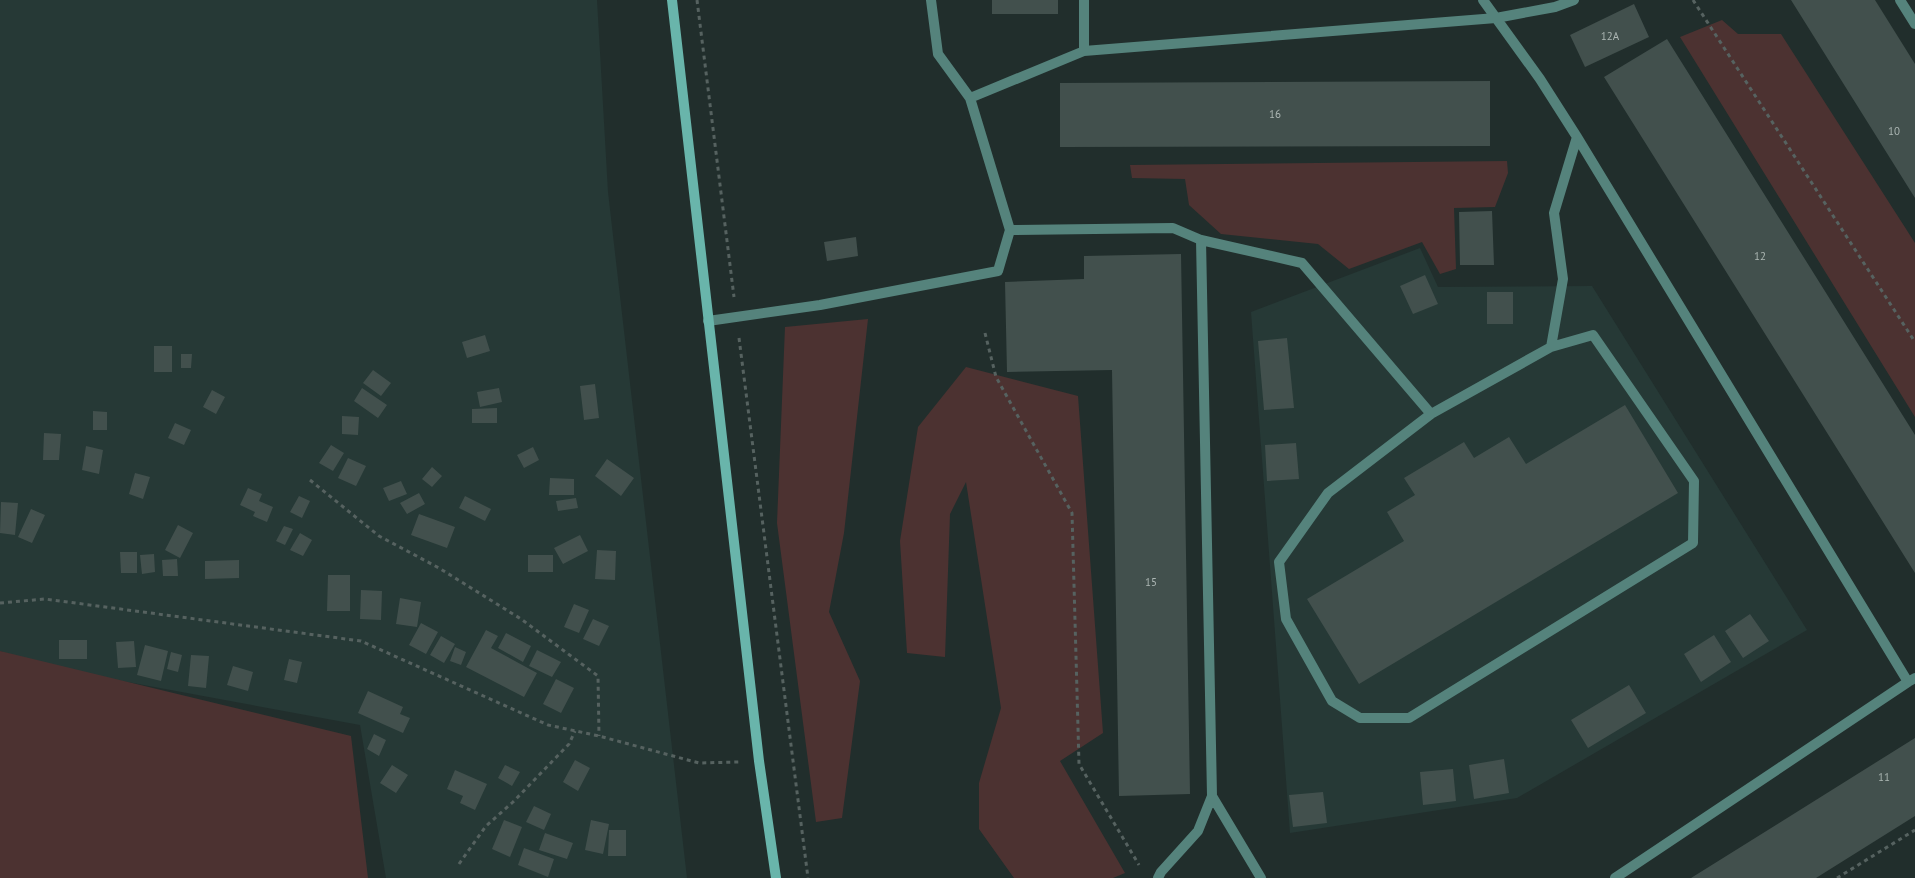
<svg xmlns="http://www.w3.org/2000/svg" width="1915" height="878" font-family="'PT Sans',sans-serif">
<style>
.built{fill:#263936}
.green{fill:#4c3231}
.building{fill:#42504d}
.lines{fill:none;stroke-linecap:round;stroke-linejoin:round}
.path{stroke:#566260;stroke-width:3;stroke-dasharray:4 4;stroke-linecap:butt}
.lane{stroke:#55837c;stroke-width:10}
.secondary{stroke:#69b5ab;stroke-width:10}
.labels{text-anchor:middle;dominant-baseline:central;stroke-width:4;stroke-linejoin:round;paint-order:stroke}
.number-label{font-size:11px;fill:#adb7b4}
</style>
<rect width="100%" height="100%" fill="#212e2c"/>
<path class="built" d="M0,0H597L608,192L687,878H386L360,725L57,669L0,651Z
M1420,248L1438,287L1592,286L1807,630L1517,798L1290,833L1251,312Z"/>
<path class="green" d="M1722,20L1738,34H1781L1915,243V417L1680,37Z
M1507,161L1508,173L1495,207L1454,208L1456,269L1440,274L1422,242L1349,269L1318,244L1221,234L1189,205L1185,179L1132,178L1130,165Z
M868,319L844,533L829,612L860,681L842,818L816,822L777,523L785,327Z
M966,367L1078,396L1103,733L1060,761L1125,873L1113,878H1014L979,829V783L1001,708L966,482L950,514L945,657L907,653L900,541L918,427Z
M0,651L351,736L368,878H0Z"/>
<path class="building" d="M992,0H1058V14H992Z
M1791,0H1875L1915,64V198Z
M1634,4L1649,37L1585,67L1570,35Z
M1667,39L1915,435V573L1604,77Z
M1490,81V146L1060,147V83Z
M1492,211L1494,265H1460L1459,212Z
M856,237L858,256L827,261L824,242Z
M1181,254L1190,794L1119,796L1112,370L1007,372L1005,282L1084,279V256Z
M1425,275L1438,304L1413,314L1400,286Z
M1487,292H1513V324H1487Z
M485,335L490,351L467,358L462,342Z
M1287,338L1294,408L1264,410L1258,341Z
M154,346H172V372H154Z
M181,354H192L191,368H181Z
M373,370L391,383L381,396L363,383Z
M595,384L599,418L584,420L580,386Z
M362,388L387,405L378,418L354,401Z
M499,388L502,402L480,407L477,392Z
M212,390L225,397L216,414L203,407Z
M1625,405L1678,493L1359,684L1307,599L1404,541L1387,512L1415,495L1404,478L1464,442L1474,458L1509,437L1526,464Z
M497,408V423H472V409Z
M93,411L107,412V430H93Z
M342,416L359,417L358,435L342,434Z
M175,423L191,430L184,445L168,438Z
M44,433L61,434L59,460H43Z
M1296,443L1299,479L1267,481L1265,445Z
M331,445L344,453L333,471L319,463Z
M86,446L103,450L99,474L82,470Z
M533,447L539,460L524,468L517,455Z
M348,458L366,466L356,486L338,478Z
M607,459L634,478L621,496L595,476Z
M432,467L442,476L432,487L422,479Z
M135,473L150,477L143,499L129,494Z
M550,478L574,479V495H549Z
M401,481L407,494L389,501L383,488Z
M248,488L262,494L259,501L273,507L267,522L253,516L255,512L240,505Z
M419,493L425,504L407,514L400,503Z
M299,496L310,501L302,518L290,512Z
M465,496L491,509L485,521L459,508Z
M576,498L578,508L558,511L556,501Z
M1,502L18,503L15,535L0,533Z
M31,509L45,515L32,543L18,537Z
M419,514L455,527L447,548L411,535Z
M178,525L193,533L180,558L165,550Z
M284,526L293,529L285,545L276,541Z
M300,533L312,540L303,556L290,550Z
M580,535L588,551L563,564L554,548Z
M597,550L616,551L615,580L595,579Z
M120,552H137V573H121Z
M154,554L155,572L142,574L140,555Z
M528,555H553V572H528Z
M177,559L178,576H163L162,560Z
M239,560V578L205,579V561Z
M328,575H350V611H327Z
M361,590L382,591L381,620L360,619Z
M400,598L421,602L417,627L396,624Z
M574,604L589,610L579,633L564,627Z
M1750,614L1769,641L1743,658L1725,631Z
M593,619L609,626L599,646L583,639Z
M421,623L438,632L426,654L409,645Z
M486,630L498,636L491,648L537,673L524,697L466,667Z
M506,633L531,646L523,662L498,648Z
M1714,635L1731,662L1701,682L1684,654Z
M441,636L455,644L444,663L430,655Z
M59,640H87V659H59Z
M134,641L136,667L118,668L116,642Z
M145,645L168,651L161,681L137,675Z
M455,647L466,652L461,665L450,661Z
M537,650L561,662L552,677L529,666Z
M171,652L182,655L178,672L167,669Z
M191,655L209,656L206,688L188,686Z
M289,659L302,662L297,683L284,680Z
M233,666L253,672L248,691L227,685Z
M556,679L574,688L561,713L543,704Z
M1629,685L1646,713L1588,748L1571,720Z
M368,691L403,707L400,714L410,718L403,733L358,713Z
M374,734L386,740L379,756L367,749Z
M1915,738V816L1816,878H1691Z
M1504,759L1509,793L1474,799L1469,765Z
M575,760L590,768L578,791L563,782Z
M392,765L408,775L396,793L380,783Z
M505,765L520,772L512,786L498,778Z
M1453,769L1456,801L1423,805L1420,772Z
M455,770L487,784L475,810L460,803L463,796L447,789Z
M1323,792L1327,823L1293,827L1289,795Z
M534,806L551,814L544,830L526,822Z
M504,820L522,827L510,857L492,849Z
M591,820L609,824L603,854L585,850Z
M609,830H626V856H608Z
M545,833L573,843L567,859L539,850Z
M524,848L554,859L548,877L518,865Z"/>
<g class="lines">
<path class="path" d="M697,0L734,297
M1693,0L1915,342
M985,333L996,377L1072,513L1079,764L1139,865
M739,338L808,878
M310,480L379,536L439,568L521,619L598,676L599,736
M0,603L45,599L361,641L548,725L599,736L699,763L739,762
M459,864L486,826L513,802L569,744L575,731
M1837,878L1915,830"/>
<path class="lane" d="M1084,0V51
M1483,0L1540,79L1577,137L1908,682L1915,678
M1900,0L1915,24
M970,98L1084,51L1496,18L1555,7L1574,0
M1010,230L1173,228L1201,240L1302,263L1431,414L1551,347L1563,279L1554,213L1577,137
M708,321L820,305L998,271L1010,230L970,98L938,54L931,0
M1431,414L1328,493L1279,562L1286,619L1332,701L1360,718H1409L1693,543L1694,481L1593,335L1551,347
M1212,796L1261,878
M1158,878L1161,872L1198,831L1212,796L1201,240
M1615,878L1908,682"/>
<path class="secondary" d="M672,0L759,761L776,878"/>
</g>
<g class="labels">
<g class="number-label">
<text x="1610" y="36">12А</text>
<text x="1275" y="114">16</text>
<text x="1894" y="131">10</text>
<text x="1760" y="256">12</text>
<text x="1151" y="582">15</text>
<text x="1884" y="777">11</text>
</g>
</g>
</svg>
